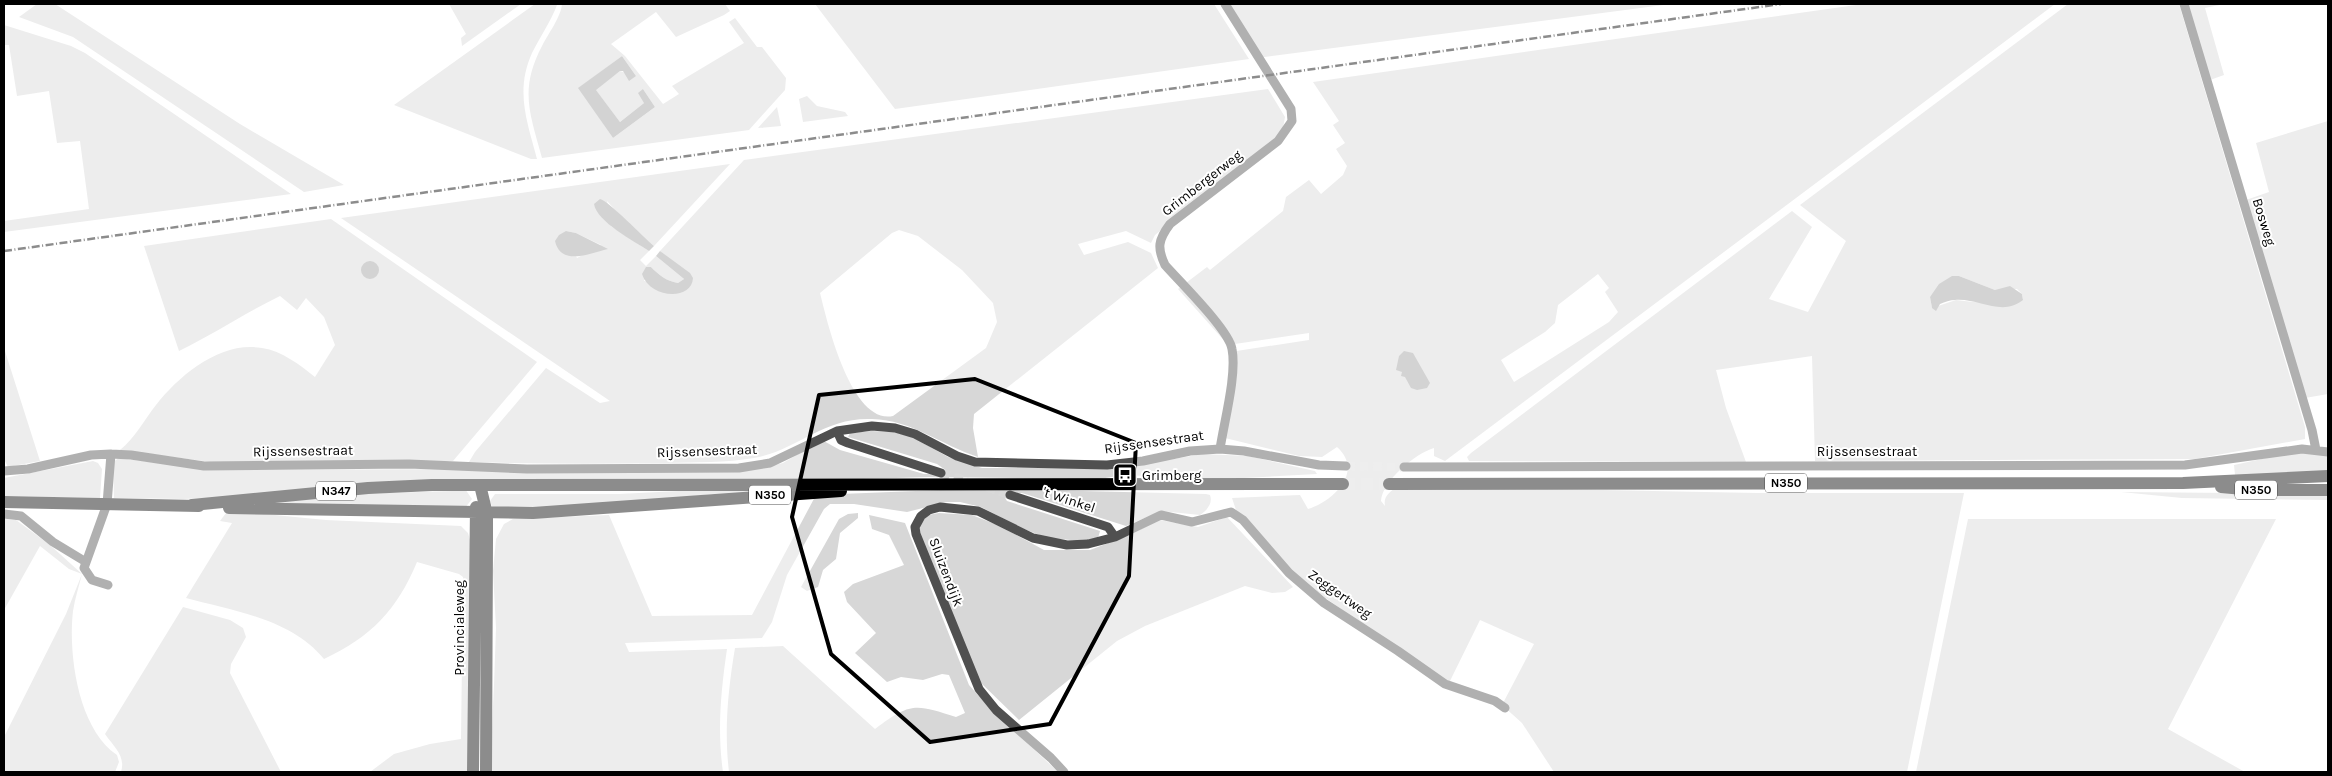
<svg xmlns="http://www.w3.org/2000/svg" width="2332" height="776" font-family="Karla,sans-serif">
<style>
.green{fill:#d7d7d7;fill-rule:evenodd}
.water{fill:#9e9e9e}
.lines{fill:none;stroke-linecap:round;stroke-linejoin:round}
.street-tunnel{stroke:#d9d9d9;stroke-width:9;stroke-dasharray:9 4.5;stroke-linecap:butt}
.primary-tunnel{stroke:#d9d9d9;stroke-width:12;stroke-dasharray:12 6;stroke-linecap:butt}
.street{stroke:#505050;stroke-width:9}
.primary{stroke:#000;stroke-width:12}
.rail{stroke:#000;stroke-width:2.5;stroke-dasharray:8 2.5 1 2.5;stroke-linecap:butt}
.marked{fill:none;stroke:#000;stroke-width:4;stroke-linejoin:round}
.labels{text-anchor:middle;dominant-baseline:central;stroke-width:4;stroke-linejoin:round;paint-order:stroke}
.shield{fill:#fff;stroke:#4c4c4c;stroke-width:1}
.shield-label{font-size:12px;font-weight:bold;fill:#000}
.street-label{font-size:14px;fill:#000;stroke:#fff}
.poi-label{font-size:14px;fill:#000;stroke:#fff;text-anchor:start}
</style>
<rect width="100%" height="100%" fill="#fff"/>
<path class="green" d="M37,4H55L240,124L344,185L304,192L73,37L19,17Z
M449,4H521L462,46L461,38L466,34Z
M535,4L557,5C551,21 540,37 532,53C515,91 527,121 537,159H531L394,105Z
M562,4H725L730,11L724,15L676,37L656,12L611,44L625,56L663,104L679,94L672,86L744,43L729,22L735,18L757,47H762L786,78L785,90L749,130L542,158C530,113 519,90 542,46C548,34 561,17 562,4ZM622,56L636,76L620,71L595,89L620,122L644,103L643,89L655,107L613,138L579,88Z
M815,4H1214L1249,59L895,109Z
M1223,4H1671L1257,58Z
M1863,4H2055L1445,461L1434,456V448C1416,453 1382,481 1381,501L1385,506C1383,496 1390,492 1398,486L1757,493H1964L1907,772H1554L1522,723L1502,705L1534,644L1480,620L1448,685L1296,577L1236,510L1232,498L1300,495L1308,509C1332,502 1365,472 1337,447L1322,457L1299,456L1225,438L1230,352L1309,340V333L1228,345L1178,289L1207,267L1210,270L1283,211L1286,197L1309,180L1321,194L1343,175L1347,166L1336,149L1345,143L1333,125L1339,121L1313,82ZM1598,274L1609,288L1605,292L1618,312L1609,322L1514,382L1501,360L1545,332L1555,323L1558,305Z
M2068,4H2179L2305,427V439L2195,459L1815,461L1812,356L1716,370L1726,408L1746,462L1469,461L1467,457L1471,453L1792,211L1812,227L1769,299L1808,312L1846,241L1800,205ZM1959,276L1995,290L2017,289L2022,294L2023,299L1973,302L1956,300L1932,308L1930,297Z
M2188,4H2224L2205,8L2224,75L2210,80Z
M4,25L71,46L85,53L291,194L4,232V221L89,209L80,141L57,143L49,91L17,96L9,45H4Z
M1268,89L1285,117L1283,128L1277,136L1155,235L1151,243L1126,231L1078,244L1084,255L1128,242L1151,253L1158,268L974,414L973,428L978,457C941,445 912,420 872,419C823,417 798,450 754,458C726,463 696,462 667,463C601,464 535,464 469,462L475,452L546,368L600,403L610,401L341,218L730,164L654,246L631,227L607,201L611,226L649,251L640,260L646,266L656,256L684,279L678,283C666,281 659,275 651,267L644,281L691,285L673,262L660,251L744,160ZM899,230L918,236L962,270L993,303L997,322L986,348L893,416C851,425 827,321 820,293L892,233ZM566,231L576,233L601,245L577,258Z
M807,96L817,106L845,112L848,116L803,122L799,99Z
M777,107L781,126L758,128Z
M2328,121V394L2305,398L2246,200L2269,192L2256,143Z
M331,219L537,362L453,461L218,463L120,450C135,438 144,420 156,405C180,375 220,341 262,348C282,351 300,365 315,377L335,345L324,317L306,298L297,310L280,296C245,313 214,334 179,351L144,246Z
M4,348L40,461L8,467L4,459Z
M871,431L894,432L913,437L948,457L982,468H1123L1124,475L1099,479L929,477L182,499L114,498L113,462L119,458L212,470L762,468L783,463L822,440L840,450L924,474H942L947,471L937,464L848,437L850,433Z
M2294,452L2328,454V474L2235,475L2234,465Z
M1203,454L1248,456L1315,471L1317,474L1244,478H1181L1126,475L1125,467Z
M93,461L98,463L102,469L100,498L4,496V478Z
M796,485L735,494H712L607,505L493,509L490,501L495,494H619Z
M465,489L472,499L465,508L253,504L336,495Z
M941,490H1041L1206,494L1210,495C1213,504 1207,510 1200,515L1161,511L1126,526L1022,493L1003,495L1007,501L1100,531L1098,538L1083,541L1047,538L1019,527L981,507L960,502H947L907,512L854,504H830L824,509L787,575L772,622L762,638L625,643L629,652L727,649C721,690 717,731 723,772H490L494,685L496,628L493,571L496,539L504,524L513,519L609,515L652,616L752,615L816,495Z
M2121,492L2328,494V500L2182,498Z
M226,513H254L326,520L461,526L468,533L470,540L469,772H370L394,754L430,744L461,739L463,577L459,574L417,562C397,610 371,637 324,659C291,619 234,611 186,598L232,523L220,521Z
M858,513V518L840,533L836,559L823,570L818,587L807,591L801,587L839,519L848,514Z
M939,513L972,515L1000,526L1044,550H1090L1127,536L1160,520L1198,527L1227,517L1293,587L1285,592L1272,593L1245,586L1145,626L1117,641L1019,720L980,682L919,536V525L928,515Z
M869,515L905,523L969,685L987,705L1058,772H729C724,730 728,690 735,648L783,646L875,729C911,702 915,704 956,717L965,713L949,675L942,674L923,680L901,677L887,682L855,653L876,633L847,602L844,592L853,584L904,565L889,535L872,529Z
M4,519L16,520L50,545L82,574C79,586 75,598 73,611C68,654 78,729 117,755L119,762L115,772H4V737L66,614L82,574L69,569L40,546L4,610Z
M1968,519H2276L2168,729L2245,772H1916Z
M183,607L230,620L243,628L246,637L231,664L230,673L281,772H121C126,756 114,747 105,734Z"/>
<path class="water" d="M622,56L636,76L629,81L623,71H620L596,90L620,122L644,103L638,93L643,89L655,107L613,138L578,88Z
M600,199C609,201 643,237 654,246L649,251C634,241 597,222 594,204Z
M566,231L576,233L608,249C590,253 561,267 555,241L559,235Z
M660,251L690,273L693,278C692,301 650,299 642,274L646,267H651C659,275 666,281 678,283L684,279L656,256Z
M361 270a9 9 0 1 1 18 0a9 9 0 1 1-18 0Z
M1952,276H1959L1995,290L2010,286L2022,294L2023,300C2002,317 1979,298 1955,300C1950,300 1945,302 1940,304L1936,311L1932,308L1930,297L1939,284Z
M1404,351L1413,353L1430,383L1427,388L1417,390L1411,388L1405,377L1401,376L1402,372L1396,370L1399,356Z"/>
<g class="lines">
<path class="street-tunnel" d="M1346,466L1404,467
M941,473L967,481
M987,487L1010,495"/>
<path class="primary-tunnel" d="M1343,484H1389"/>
<path class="street" d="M2184,4L2312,430L2316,450
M837,431L841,440L848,443L941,473
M1220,449C1224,422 1237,375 1232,349C1229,330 1180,282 1165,265C1157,248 1158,240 1170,224L1278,141L1292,121L1291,109L1225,4
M1404,467L2185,465L2302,449L2328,452
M4,471L28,469L91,455L111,454L131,455L204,466L409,464L527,469L739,468L770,463L837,431L872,426L895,428L915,434L957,456L975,462L1107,465L1143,461L1190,451L1220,449L1244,451L1319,465L1346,466
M1010,495L1108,527L1115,537
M4,514L21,516L53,542L86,562
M108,585L92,580L84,568L107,504L111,454
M1064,772L1051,758L996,710L979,689L916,534L915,527L921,516L929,510L940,507L978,511L1033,538L1067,545L1088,544L1115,537L1161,515L1192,522L1231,512L1243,520L1289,573L1324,603L1398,651L1445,684L1495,701L1505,708"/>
<path class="primary" d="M1389,484L2183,483L2328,476
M480,485L487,514V538L486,772
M2221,487L2255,490H2328
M4,502L199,506
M192,505L368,488L432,485L1343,484
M229,508L533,513L841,491
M473,772L476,507"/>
<path class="rail" d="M4,251L1781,4"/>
</g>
<path d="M0 0H2332V776H0ZM975,379L1136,443L1129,576L1050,724L930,742L831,654L792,517L819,395Z" fill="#fff" fill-opacity=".55" fill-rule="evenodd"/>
<path class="marked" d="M975,379L1136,443L1129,576L1050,724L930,742L831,654L792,517L819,395Z"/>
<defs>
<g id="bus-square" transform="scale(1.25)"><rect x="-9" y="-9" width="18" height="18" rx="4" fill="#000" stroke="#fff"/><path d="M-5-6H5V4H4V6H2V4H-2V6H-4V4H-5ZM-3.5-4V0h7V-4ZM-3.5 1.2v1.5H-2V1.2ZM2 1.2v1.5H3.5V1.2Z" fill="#fff"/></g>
</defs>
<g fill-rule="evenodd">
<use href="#bus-square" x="1125" y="475"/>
</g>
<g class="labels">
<g class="shield">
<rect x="1765" y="473.5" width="42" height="19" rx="4"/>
<rect x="2235" y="480.5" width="42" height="19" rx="4"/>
<rect x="316" y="481.5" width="40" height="19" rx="4"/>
<rect x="749" y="485.5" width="42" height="19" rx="4"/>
</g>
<g class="shield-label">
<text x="1786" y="483">N350</text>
<text x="2256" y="490">N350</text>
<text x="336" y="491">N347</text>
<text x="770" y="495">N350</text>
</g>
<g class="street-label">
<text transform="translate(1202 183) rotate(-38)">Grimbergerweg</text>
<text transform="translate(2264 222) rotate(73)">Bosweg</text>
<text transform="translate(1154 442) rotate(-8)">Rijssensestraat</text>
<text transform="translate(303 451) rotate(-1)">Rijssensestraat</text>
<text transform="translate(707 451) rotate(-2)">Rijssensestraat</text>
<text x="1867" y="451">Rijssensestraat</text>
<text transform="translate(1069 500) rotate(18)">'t Winkel</text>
<text transform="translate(946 572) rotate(69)">Sluizendijk</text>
<text transform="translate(1340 594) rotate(35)">Zeggertweg</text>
<text transform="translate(459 628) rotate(-90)">Provincialeweg</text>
</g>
<g class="poi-label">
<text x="1142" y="475">Grimberg</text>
</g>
</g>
<rect width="2332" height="776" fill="none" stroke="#000000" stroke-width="10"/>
</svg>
